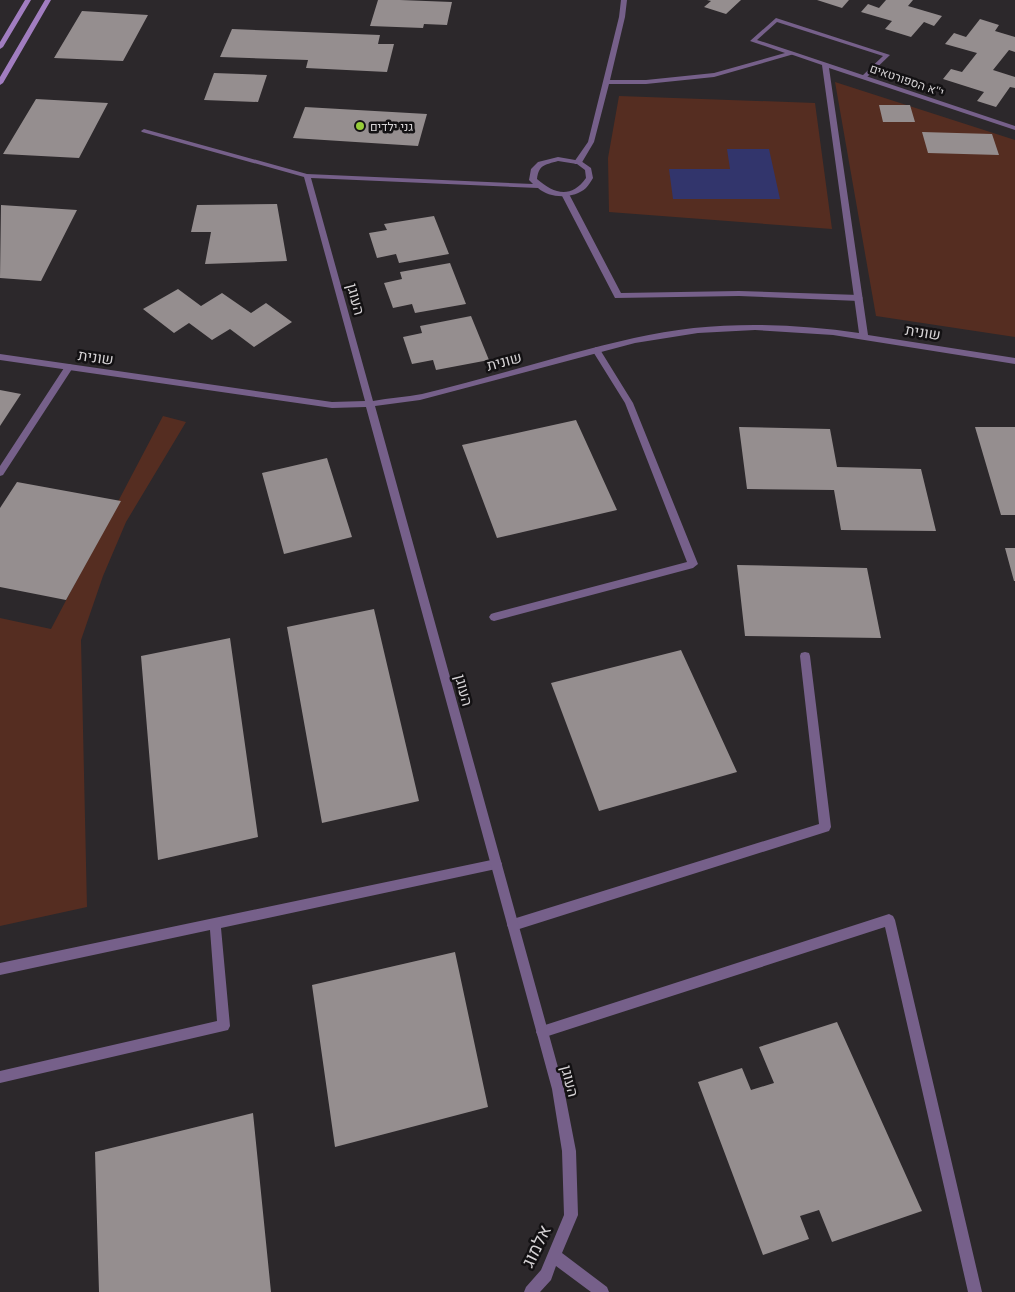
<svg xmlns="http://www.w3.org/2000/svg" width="1015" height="1292" font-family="Lora,Heebo,serif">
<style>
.green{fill:#552d21}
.water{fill:#32356c}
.building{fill:#958e8f}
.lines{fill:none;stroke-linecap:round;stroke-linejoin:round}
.lane{fill:#76608a;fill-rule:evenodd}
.street{fill:#76608a;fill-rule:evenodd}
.secondary{fill:#a17dc0;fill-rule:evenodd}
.poi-dot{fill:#96cc39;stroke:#131113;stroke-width:2}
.labels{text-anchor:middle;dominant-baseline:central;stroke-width:5;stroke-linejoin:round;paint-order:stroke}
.far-street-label{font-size:12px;fill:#d6d3d5;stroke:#131113}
.far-poi-label{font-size:12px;fill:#d6d3d5;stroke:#131113;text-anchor:start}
.street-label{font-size:15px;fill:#d6d3d5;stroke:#131113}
.near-street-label{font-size:18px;fill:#d6d3d5;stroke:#131113}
</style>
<rect width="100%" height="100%" fill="#2c282b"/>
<path class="green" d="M835,82L1015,140V337L876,316Z
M619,96L815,103L832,229L609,212L608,158Z
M163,416L186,422L126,522L103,576L81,640L87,907L0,926V618L51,629Z"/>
<path class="water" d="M727,149H769L780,199H673L669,169H730Z"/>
<path class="building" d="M378,0H400L452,2L447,25L424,24L423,28L370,26Z
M707,0H741L726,14L704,7L711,1Z
M817,0H849L842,8Z
M886,0H913L908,6L942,16L934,26L924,22L911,37L885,29L892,21L861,12L868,4L879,8Z
M82,11L148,15L123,61L54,58Z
M980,19L999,25L995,31L1015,37V52L1009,50L993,70L1015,77V88L1010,87L996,107L977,101L984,92L943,79L951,69L962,72L977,53L945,44L954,33L966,37Z
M232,29L380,35L378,44H394L387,72L306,68L308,60L220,57Z
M214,73L267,75L258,102L204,100Z
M36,99L108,103L79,158L3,154Z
M879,105H910L915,122H883Z
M305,107L427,114L418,146L293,138Z
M922,132L992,134L999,155L928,153Z
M277,204L287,261L205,264L211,232H191L197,205Z
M1,205L77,210L41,281L0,278Z
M434,216L449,254L399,263L396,254L377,258L369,233L387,230L384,224Z
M450,263L466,304L415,313L412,304L393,308L384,283L402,279L400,272Z
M178,289L201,306L222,293L251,313L266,303L292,322L254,347L230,329L212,340L189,323L174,333L143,309Z
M471,316L489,360L436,370L433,360L412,364L403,337L422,333L420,326Z
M0,390L21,394L0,426Z
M576,420L617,510L497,538L462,445Z
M739,427L830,429L837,467L921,469L936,531L841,530L834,490L747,489Z
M975,427H1015V515H1001Z
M327,458L352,537L284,554L262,473Z
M17,482L121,501L66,600L0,587V508Z
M1005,548H1015V581H1014Z
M737,565L867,568L881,638L745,636Z
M374,609L419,801L322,823L287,627Z
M230,638L258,837L158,860L141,656Z
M681,650L737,772L599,811L551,683Z
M455,952L488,1107L335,1147L312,985Z
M837,1022L922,1211L832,1242L819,1210L800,1216L809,1239L763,1255L698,1082L742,1068L751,1090L774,1083L759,1047Z
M253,1113L271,1292H99L95,1152Z"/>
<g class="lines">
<path class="lane" d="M621,0H627L625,17L610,80H646L714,73L785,53L750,41L776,18L890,55L866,78H862V76L883,56L777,22L757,40L794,52V54L714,77L646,84H609L594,142L581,164H575L574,162L588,142L619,17Z
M562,192H565L569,194L621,293L739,291L859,295L863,298L859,301L739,296L615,298L561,194Z
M596,347L599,348L633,403L698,564L693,568L494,621L491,620L489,617L491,614L494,613L687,562L625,403L592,350Z
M69,364L72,365V369L3,475L0,476V466L66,365Z
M805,652L809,653L810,656L831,827L829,831L513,931L509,929L507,925L509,921L513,919L819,824L800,656L801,653Z
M496,859L500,860L502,864L500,868L496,869L221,928L230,1026L228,1030L0,1083V1071L217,1021L210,930L0,975V963Z
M889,914L893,916L895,920L982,1292H968L885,927L542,1038L538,1036L536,1032L538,1028L542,1026Z"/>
<path class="street" d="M790,52H794L1015,126V130L829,68L868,335L1015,358V364L833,335L755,330L698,333L635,343L420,400L375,406L564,1089L576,1151L578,1215L562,1253L607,1287L609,1292H591L556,1266L551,1280L540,1292H524L526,1287L541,1270L564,1215L562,1151L552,1089L366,407L332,408L0,360V354L332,402L365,401L304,177L142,132L141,131L144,129L307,174L533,184L529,180L531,169L538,162L558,157L581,161L591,168L593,178C591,181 589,185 586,188C574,199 550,199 538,188L311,178L373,401C389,398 406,397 422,394C493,377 563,354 634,338C707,321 785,322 859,333L822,65L790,54ZM558,161L577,164L585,170L586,178C571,199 554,194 537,179C539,164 545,165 558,161Z"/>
<path class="secondary" d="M25,0H31L3,47L0,49V42Z
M45,0H51L3,83L0,85V77Z"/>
</g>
<circle class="poi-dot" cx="360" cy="126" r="5"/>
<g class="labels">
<g class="far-street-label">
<text transform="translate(907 80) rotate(19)">י''א הספורטאים</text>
</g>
<g class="far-poi-label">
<text x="370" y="126">גני ילדים</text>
</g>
<g class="street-label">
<text transform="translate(356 299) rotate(75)">העוגן</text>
<text transform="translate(923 332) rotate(9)">שונית</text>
<text transform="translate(96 357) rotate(8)">שונית</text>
<text transform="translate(504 361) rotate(-15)">שונית</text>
<text transform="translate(464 690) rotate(75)">העוגן</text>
<text transform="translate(570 1081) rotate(76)">העוגן</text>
</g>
<g class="near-street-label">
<text transform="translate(536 1246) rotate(-64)">אלמוג</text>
</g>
</g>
</svg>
